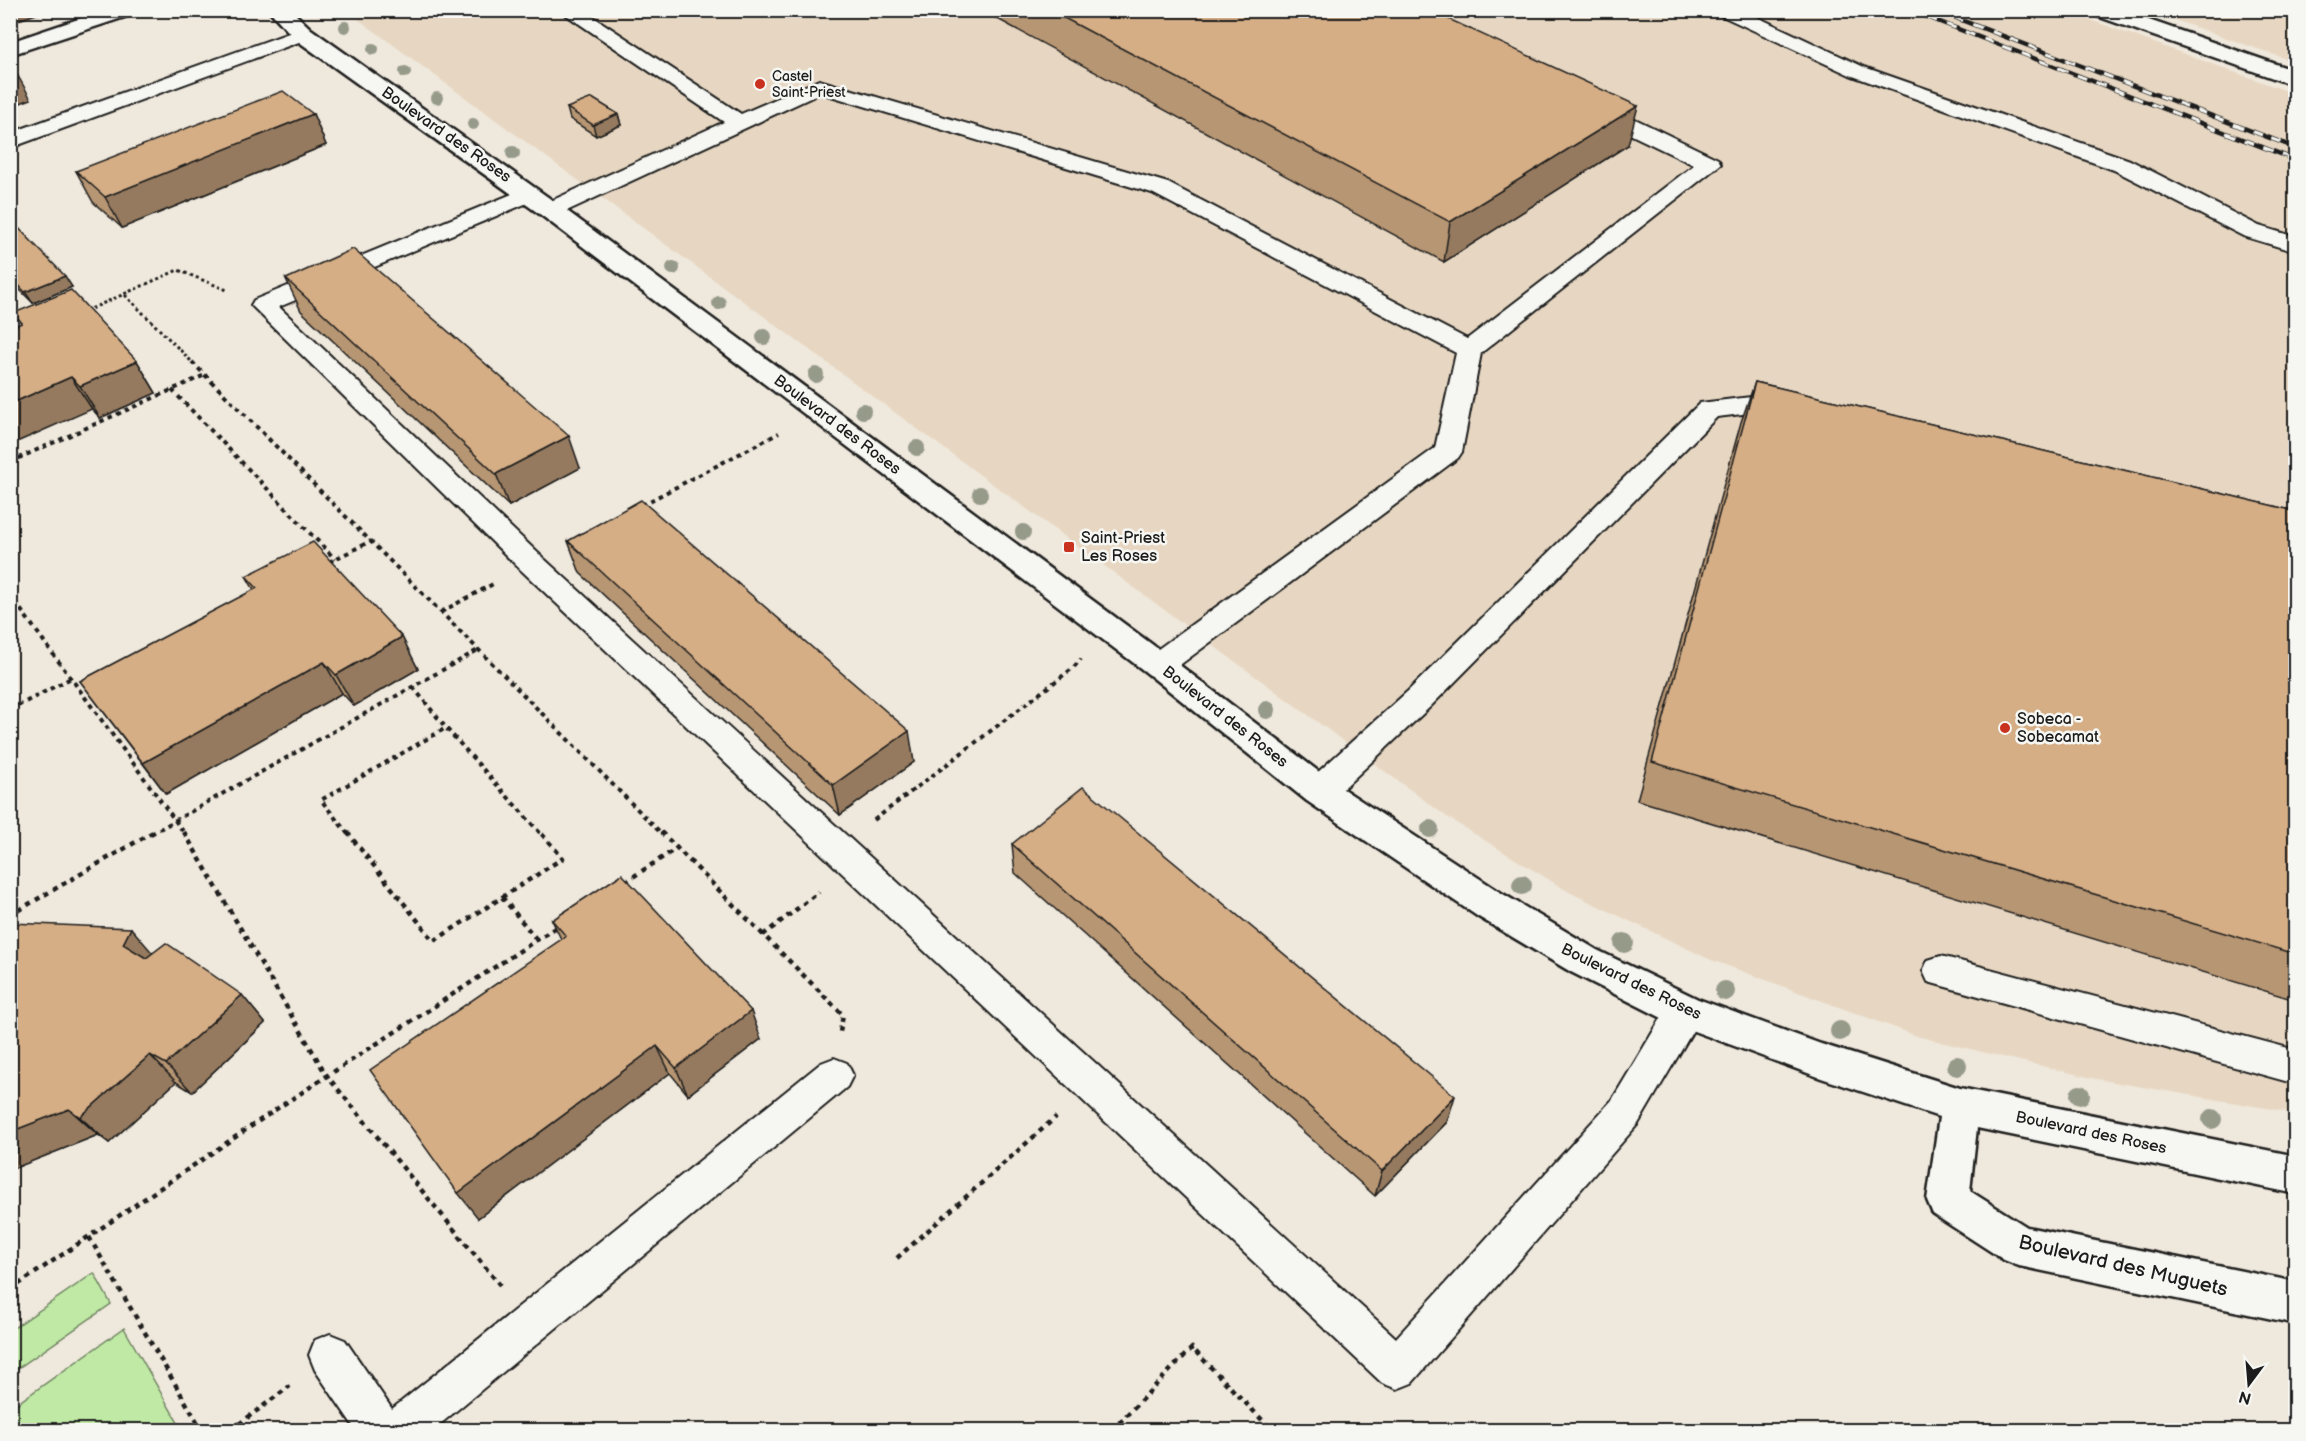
<svg xmlns="http://www.w3.org/2000/svg" width="2306" height="1441" font-family="'Balsamiq Sans',sans-serif">
<style>
.built{fill:#e7d7c2}
.green{fill:#bfe9a5;stroke:#6e8260;stroke-width:1.5}
.lines{fill:none;stroke-linecap:round;stroke-linejoin:round}
.service-casing{stroke:#1c1c1c;stroke-width:4}
.minor-casing{stroke:#1c1c1c;stroke-width:5}
.path-far2{stroke:#1c1c1c;stroke-width:3;stroke-dasharray:3 3;stroke-linecap:butt}
.path-far1{stroke:#1c1c1c;stroke-width:4;stroke-dasharray:4.5 4.5;stroke-linecap:butt}
.path{stroke:#1c1c1c;stroke-width:4.5;stroke-dasharray:5 5;stroke-linecap:butt}
.service{fill:#f6f6f2;fill-rule:evenodd}
.minor{fill:#f6f6f2;fill-rule:evenodd}
.rail-casing{stroke:#1c1c1c;stroke-width:4.5}
.rail{stroke:#f6f6f2;stroke-width:3;stroke-dasharray:10;stroke-linecap:butt}
.tree{fill:#969a89}
.wall{fill:#b79673;stroke:#1c1c1c;stroke-width:1.5}
.shaded-wall{fill:#957a5e;stroke:#1c1c1c;stroke-width:1.5}
.building{fill:#d5ae86;stroke:#1c1c1c;stroke-width:1.5}
.poi-dot{fill:#c8321e;stroke:#f6f6f2;stroke-width:2}
.labels{text-anchor:middle;dominant-baseline:central;stroke-width:5;stroke-linejoin:round;paint-order:stroke}
.far-poi-label{font-size:14px;fill:#1c1c1c;stroke:#f6f6f2;text-anchor:start}
.street-label{font-size:16px;fill:#1c1c1c;stroke:#f6f6f2}
.poi-label{font-size:16px;fill:#1c1c1c;stroke:#f6f6f2;text-anchor:start}
.near-street-label{font-size:20px;fill:#1c1c1c;stroke:#f6f6f2}
</style>
<rect width="100%" height="100%" fill="#efe8dc"/>
<filter id="ink" filterUnits="userSpaceOnUse"><feTurbulence type="fractalNoise" baseFrequency=".0167" numOctaves="2"/><feDisplacementMap in="SourceGraphic" scale="12" xChannelSelector="R" yChannelSelector="G"/><feConvolveMatrix kernelMatrix="1 2 1 2 8 2 1 2 1" color-interpolation-filters="sRGB"/></filter>
<g filter="url(#ink)">
<path class="built" d="M2063,10L2295,94V1113L2096,1079L1920,1037L1709,959L1569,892L1450,819L347,11Z
M2149,11H2295V62Z"/>
<path class="green" d="M94,1273L111,1304L11,1373V1330Z
M124,1328L182,1430H11V1408Z"/>
<g class="lines">
<g class="service-casing">
<path id="service" d="M559,10H583L741,114L819,80L1168,183L1467,339L1694,165L1586,113L1583,108L1586,103L1594,102L1602,103L1718,159L1721,164L1481,353L1462,452L1458,458L1169,673L1158,676L1147,673L1143,665L1147,657L1435,448L1456,353L1152,193L821,93L558,215L550,217L542,215L538,210L542,205L724,122Z
M1715,10H1742L1864,67L2130,160L2259,226L2296,237V252L2243,236L2114,170L1850,75L1718,14Z
M303,28L310,30L313,34L310,38L10,148V133Z
M529,187L537,189L541,194L537,199L279,307L541,556L1396,1338L1612,1100L1672,1000L1685,995L1698,1000L1703,1011L1698,1022L1638,1124L1412,1383L1397,1389L1382,1383L521,570L251,305L254,300Z
M1751,397L1797,408L1801,414L1797,420L1788,423L1751,413L1717,417L1430,707L1331,800L1319,804L1307,800L1303,791L1307,782L1408,691L1700,403Z
M1941,956L2296,1050V1084L1928,982L1923,971L1928,960Z
M834,1058L847,1063L853,1075L847,1087L433,1430H356L315,1370L309,1355L315,1340L330,1334L345,1340L392,1409L821,1063Z"/>
</g>
<g class="minor-casing">
<path id="minor" d="M105,10H137L134,14L10,55V42Z
M269,10H291L311,29L559,205L1169,657L1331,781L1503,894L1597,950L1698,999L1821,1044L1960,1088L2296,1156V1194L1977,1128L1970,1191L2027,1227L2296,1282V1324L2019,1266L2004,1260L1933,1214L1927,1200L1939,1117L1821,1078L1672,1023L1571,972L1477,916L1307,801L1147,673L541,215L295,39Z
M2088,10H2120L2296,71V86L2091,14Z"/>
</g>
<path class="path-far2" d="M125,295L194,364
M86,311L178,270L227,290"/>
<path class="path-far1" d="M192,362L662,834
M172,390L335,559
M10,462L205,375
M642,505L779,433
M329,562L371,541
M10,595L185,834
M441,612L493,584
M413,687L446,728
M10,710L71,678
M874,820L1073,668L1081,659
M151,834L478,650
M348,834L321,800L446,728L541,834"/>
<path class="path" d="M184,832L327,1076L500,1285
M347,832L434,941L563,858L540,832
M661,832L843,1015L840,1032
M625,882L677,848
M502,897L537,940
M10,915L153,832
M763,935L819,892
M89,1237L202,1430
M897,1258L1056,1117
M10,1290L281,1106L558,926
M231,1430L290,1386
M1112,1430L1192,1348L1272,1430"/>
<use href="#service" class="service"/>
<use href="#minor" class="minor"/>
<g class="rail-casing">
<path id="rail" d="M1909,10L2296,160
M1935,10L2296,148"/>
</g>
<use href="#rail" class="rail"/>
</g>
<g class="tree">
<circle cx="345" cy="27" r="6"/>
<circle cx="373" cy="49" r="6"/>
<circle cx="405" cy="72" r="6"/>
<circle cx="437" cy="98" r="6"/>
<circle cx="473" cy="124" r="6"/>
<circle cx="513" cy="153" r="7"/>
<circle cx="673" cy="268" r="7"/>
<circle cx="719" cy="303" r="7"/>
<circle cx="764" cy="337" r="8"/>
<circle cx="816" cy="375" r="8"/>
<circle cx="863" cy="411" r="8"/>
<circle cx="917" cy="448" r="8"/>
<circle cx="980" cy="494" r="8"/>
<circle cx="1023" cy="532" r="8"/>
<circle cx="1267" cy="710" r="9"/>
<circle cx="1430" cy="829" r="9"/>
<circle cx="1522" cy="885" r="10"/>
<circle cx="1624" cy="943" r="10"/>
<circle cx="1725" cy="991" r="10"/>
<circle cx="1840" cy="1031" r="10"/>
<circle cx="1957" cy="1066" r="10"/>
<circle cx="2080" cy="1095" r="10"/>
<circle cx="2212" cy="1119" r="10"/>
</g>
<path class="wall" d="M628,10H645L634,15Z
M981,10H1429L1628,145L1444,262Z
M567,108L618,114L621,125L596,136L570,119Z
M313,114L326,145L122,228L93,202L76,171Z
M10,219L72,287L33,303L10,280Z
M286,279L580,468L509,506L301,311Z
M14,313L137,361L156,393L100,418L92,409L21,323Z
M1755,382L2295,511V1000L1637,800L1741,422Z
M568,541L914,762L840,815L580,573Z
M246,576L402,637L418,669L354,706L342,693L166,794L80,681L254,590Z
M1012,844L1447,1122L1375,1196L1015,873Z
M552,920L761,1039L688,1095L670,1073L478,1218L561,939Z
M10,923L153,953L242,995L265,1023L192,1092L176,1082L109,1143L98,1135L10,1170Z"/>
<path class="shaded-wall" d="M10,10H48L10,23Z
M633,10H645L634,15Z
M14,69L31,99L10,107V70Z
M1638,106L1628,145L1444,262L1450,222Z
M313,114L326,145L122,228L105,197Z
M618,114L621,125L596,136L593,125Z
M65,276L72,287L33,303L25,292Z
M137,361L156,393L100,418L80,386Z
M71,377L92,409L10,445V404Z
M569,436L580,468L509,506L496,474Z
M402,637L418,669L354,706L336,675Z
M324,662L342,693L166,794L143,763Z
M909,731L914,762L840,815L833,785Z
M131,928L156,957L149,972L123,944Z
M242,995L265,1023L192,1092L166,1064Z
M751,1011L761,1039L688,1095L676,1068Z
M657,1046L670,1073L478,1218L458,1193Z
M150,1055L176,1082L109,1143L80,1117Z
M1455,1096L1447,1122L1375,1196L1382,1171Z
M69,1109L98,1135L10,1170V1132Z"/>
<path class="building" d="M1049,10H1429L1638,106L1450,222Z
M283,91L313,114L105,197L76,171Z
M592,98L618,114L593,125L567,108Z
M10,219L65,276L25,292L10,276Z
M353,249L569,436L496,474L286,279Z
M71,290L137,361L80,386L71,377L10,404V328L22,323L14,313Z
M1755,382L2295,511V954L1652,762Z
M641,500L909,731L833,785L568,541Z
M313,542L402,637L336,675L324,662L143,763L80,681L257,588L246,576Z
M1083,787L1455,1096L1382,1171L1012,844Z
M622,874L751,1011L676,1068L657,1046L458,1193L370,1070L566,936L552,920Z
M10,923L131,928L123,944L146,958L166,943L242,995L166,1064L150,1055L80,1117L69,1109L10,1132Z"/>
</g>
<g class="poi-dot">
<circle cx="760" cy="84" r="6"/>
<rect x="1063" y="541" width="12" height="12" rx="3"/>
<circle cx="2005" cy="728" r="6"/>
</g>
<g class="labels">
<g class="far-poi-label">
<text x="772" y="76">Castel<tspan x="772" dy="16">Saint-Priest</tspan></text>
</g>
<g class="street-label">
<text transform="translate(446 135) rotate(35)">Boulevard des Roses</text>
<text transform="translate(837 425) rotate(37)">Boulevard des Roses</text>
<text transform="translate(1225 717) rotate(38)">Boulevard des Roses</text>
<text transform="translate(1631 982) rotate(26)">Boulevard des Roses</text>
<text transform="translate(2091 1133) rotate(12)">Boulevard des Roses</text>
</g>
<g class="poi-label">
<text x="1081" y="538">Saint-Priest<tspan x="1081" dy="18">Les Roses</tspan></text>
<text x="2017" y="719">Sobeca -<tspan x="2017" dy="18">Sobecamat</tspan></text>
</g>
<g class="near-street-label">
<text transform="translate(2123 1266) rotate(13)">Boulevard des Muguets</text>
</g>
</g>
<rect width="2306" height="1441" fill="none" stroke="#f6f6f2" stroke-width="36"/>
<rect x="18" y="18" width="2270" height="1405" fill="none" stroke="#1c1c1c" stroke-width="2" filter="url(#ink)"/>
<g transform="translate(2249 1384) rotate(196)" stroke="#f6f6f2" stroke-width="4.5" paint-order="stroke">
<path d="M0-4.5L10 22L0 15L-10 22Z" fill="#1c1c1c"/>
<text y="-9" font-size="16" font-weight="bold" text-anchor="middle" fill="#1c1c1c">N</text>
</g>
</svg>
